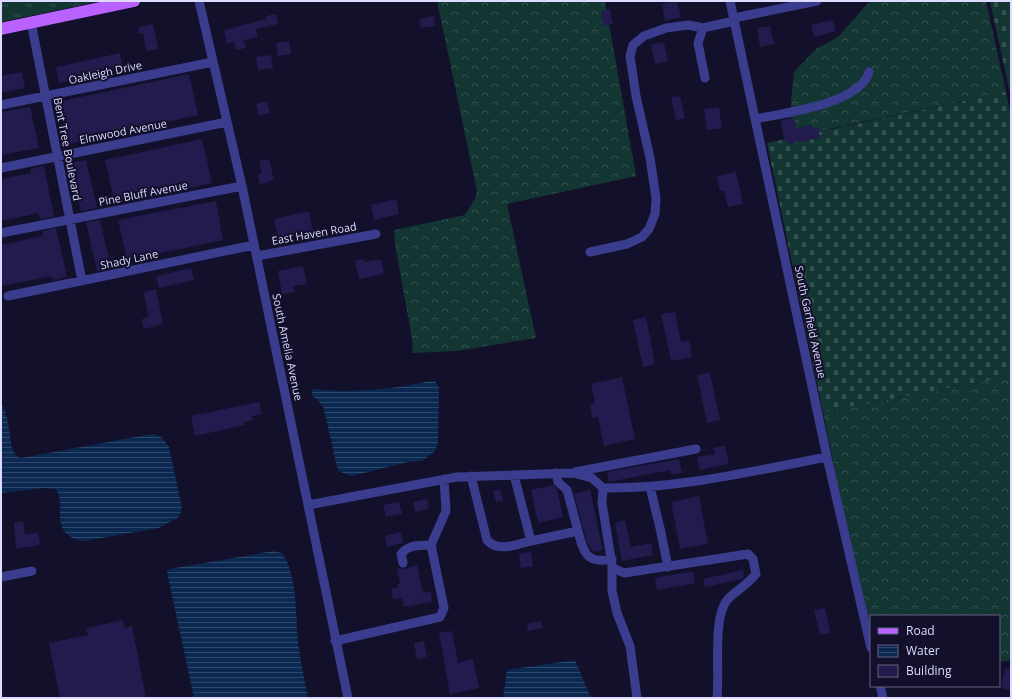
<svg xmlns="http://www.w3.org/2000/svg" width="1012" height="699" font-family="'Open Sans',sans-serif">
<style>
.forest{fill:url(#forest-crowns)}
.cemetery{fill:url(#cemetery-stones)}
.park{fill:url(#park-tufts)}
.water{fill:url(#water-rules)}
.building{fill:#221b4e}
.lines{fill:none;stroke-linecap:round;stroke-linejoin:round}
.minor{stroke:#3a3d8d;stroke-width:9}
.major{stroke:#b962ff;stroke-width:12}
.labels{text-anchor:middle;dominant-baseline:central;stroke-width:4;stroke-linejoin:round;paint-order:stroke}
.street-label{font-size:11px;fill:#dddbff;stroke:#13102c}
</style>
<defs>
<pattern id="forest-crowns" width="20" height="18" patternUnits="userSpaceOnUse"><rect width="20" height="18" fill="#133633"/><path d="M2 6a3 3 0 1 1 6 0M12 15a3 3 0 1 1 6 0" fill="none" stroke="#355252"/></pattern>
<pattern id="cemetery-stones" width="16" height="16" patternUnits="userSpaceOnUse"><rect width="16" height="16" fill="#133633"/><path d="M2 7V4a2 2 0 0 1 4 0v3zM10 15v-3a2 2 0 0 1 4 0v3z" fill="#355252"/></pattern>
<pattern id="park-tufts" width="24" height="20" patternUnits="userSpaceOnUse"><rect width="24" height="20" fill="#133633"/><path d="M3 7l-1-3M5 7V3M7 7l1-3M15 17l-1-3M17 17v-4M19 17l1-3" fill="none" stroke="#355252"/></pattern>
<pattern id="water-rules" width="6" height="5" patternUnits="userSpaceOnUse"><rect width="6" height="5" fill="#0b2950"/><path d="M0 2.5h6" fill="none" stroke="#2e476a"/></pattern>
</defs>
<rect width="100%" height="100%" fill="#13102c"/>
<path class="forest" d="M437,1H605L636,176L507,204L536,338L456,351L412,353L413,344L395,244L394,230L465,215L476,197L477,191Z
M870,1H986L1006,92L791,137V101L794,72L816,49L838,37Z
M1011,376V660L999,662V616H871V628L836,476L823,412Z"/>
<path class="cemetery" d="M990,1H1011V98Z
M1006,92L1011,116V376L823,412L767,143Z"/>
<path class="park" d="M1,1H101L1,22Z"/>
<path class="water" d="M430,381H435L439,388L438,443L434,452L422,461L408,462L352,476L338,471L323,406L313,396L311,391L313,389C355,393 389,390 430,381Z
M1,402L7,418L12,448L16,456L21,458L152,434L161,437L169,447L182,508L179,517L159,528L84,541C47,536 67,504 56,489L44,488L1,493Z
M273,551L282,553C299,578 295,621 299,649C301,666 305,682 308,698H194L167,572L170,569Z
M575,660L591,698H503L507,670Z"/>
<path class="building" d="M677,1L681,17L665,21L662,4Z
M610,9L613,24L603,26L601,11Z
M276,14L278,24L256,29L258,37L244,40L246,48L236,50L234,42L227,44L224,30L267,19L266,16Z
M434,16L435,26L421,28L419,19Z
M833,20L836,31L814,37L811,25Z
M153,24L158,49L146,51L143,33L139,34L138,27Z
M770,26L774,44L760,47L757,28Z
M289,41L291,54L278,56L276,43Z
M664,42L668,61L655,64L651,44Z
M120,53L123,70L59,83L56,67Z
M271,55L273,68L258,70L256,57Z
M22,72L25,88L1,93V76Z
M189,74L198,115L70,144L62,101Z
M680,96L685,118L676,120L671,97Z
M267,101L270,113L259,116L256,104Z
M30,107L39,148L1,155V112Z
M719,107L722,128L707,130L704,109Z
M794,118L796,128L812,125V129L818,128L820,138L788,144L787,140H784L781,120Z
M202,139L212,183L115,204L105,160Z
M269,159L274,180L260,184L258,175L262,174L259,161Z
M86,160L97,208L81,211L70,163Z
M44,166L54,217L40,219L38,213L1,221V179L31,173L30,169Z
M736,172L743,204L728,207L724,190L720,191L717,176Z
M396,199L399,214L374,220L371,205Z
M216,201L223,240L127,260L118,220Z
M309,211L313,232L279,240L274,219Z
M100,220L111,268L97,271L86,222Z
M56,228L67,277L53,280L52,276L1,286V245L43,236L42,231Z
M364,259L365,262L381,259L384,274L359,279L355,261Z
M303,266L307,284L293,286L294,292L282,294L278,271Z
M191,268L194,280L159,288L156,276Z
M156,289L163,324L144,329L142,319L149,317L143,292Z
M675,312L681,342L689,340L692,357L671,361L661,314Z
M646,317L655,364L643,367L633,320Z
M710,373L720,420L707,423L697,375Z
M622,377L635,439L604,446L598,417L592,418L590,404L595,403L591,384Z
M259,402L262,414L252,416L253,420L244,422L245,425L195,436L191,416Z
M725,446L729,464L700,470L697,457L715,454L713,448Z
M679,459L682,473L671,475L670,470L609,482L607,472Z
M553,485L557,489L563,517L538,523L531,490Z
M500,489L503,501L496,502L493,491Z
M590,490L603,550L593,552L587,543L574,494Z
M699,496L708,544L680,549L671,502Z
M427,499L429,509L415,512L413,502Z
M399,502L402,514L386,517L383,505Z
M625,520L631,547L651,543L653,555L622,561L615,523Z
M23,521L25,535L38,532L40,545L16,549L14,523Z
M401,532L403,543L387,547L385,536Z
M531,552L533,566L521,568L519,554Z
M417,565L423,593L431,591L432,602L404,607L402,598L393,599L391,589L398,587L397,584H400L397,568L404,569Z
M743,570L744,578L742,579L705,587L703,579Z
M693,571L695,583L657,590L655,578Z
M825,608L830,633L820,635L814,610Z
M123,620L124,628L132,626L146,698H60L49,643L88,635L86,628Z
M541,621L542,628L528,631L527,624Z
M452,631L458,663L473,659L479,688L450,694L439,633Z
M424,641L427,657L417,659L414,643Z
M1005,668L1011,669V690L1001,688Z"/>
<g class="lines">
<path class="minor" d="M199,1L242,186L348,698
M730,1L827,457L871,648
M734,18L817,1
M31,22L82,281
M703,28L698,43L705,78
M1,105L213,62
M755,119C784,113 860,104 869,72
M1,168L227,122
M1,233L242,186
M590,252L627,244L642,237L649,229L655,214L656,198L650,158L636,96L630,56L633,45L644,36L666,28L688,25L703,28L734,21
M257,256L376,234
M8,296L254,245
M575,472L696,449
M556,473L558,482L567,490L578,531
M471,476L487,540C498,553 517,544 531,541L514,475
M650,487L660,528L668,567
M603,488L602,503L612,565V591L617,613L630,646L637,698
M308,505L457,477L573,473L592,478L603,488C678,489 753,471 827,457
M531,541L578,531C583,551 586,565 612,559
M403,563L401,554C409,544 419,546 431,545
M613,568L624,573L748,554L753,559L756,574C748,584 737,590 728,599C712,616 720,673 717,698
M1,577L32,571
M335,641L440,617L444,608L431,545L446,511L444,479
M880,686L883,698"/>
<path class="major" d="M1,29L134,1"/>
</g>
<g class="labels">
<g class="street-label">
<text transform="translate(105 72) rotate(-12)">Oakleigh Drive</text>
<text transform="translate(123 131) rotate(-11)">Elmwood Avenue</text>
<text transform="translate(68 149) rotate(79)">Bent Tree Boulevard</text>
<text transform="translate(143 193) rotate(-11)">Pine Bluff Avenue</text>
<text transform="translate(314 233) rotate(-10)">East Haven Road</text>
<text transform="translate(129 259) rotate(-12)">Shady Lane</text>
<text transform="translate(811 322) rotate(78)">South Garfield Avenue</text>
<text transform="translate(288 347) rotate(78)">South Amelia Avenue</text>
</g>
</g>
<rect width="1012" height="699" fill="none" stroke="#dddbff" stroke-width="4"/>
<rect x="870" y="615" width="130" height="72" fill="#13102c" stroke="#646180"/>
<rect x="878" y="628" width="20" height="6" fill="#b962ff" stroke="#646180"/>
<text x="906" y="635" font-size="12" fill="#dddbff">Road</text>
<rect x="878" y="645" width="20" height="12" fill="url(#water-rules)" stroke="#646180"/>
<text x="906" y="655" font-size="12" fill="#dddbff">Water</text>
<rect x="878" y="665" width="20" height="12" fill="#221b4e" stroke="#646180"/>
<text x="906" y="675" font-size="12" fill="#dddbff">Building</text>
</svg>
